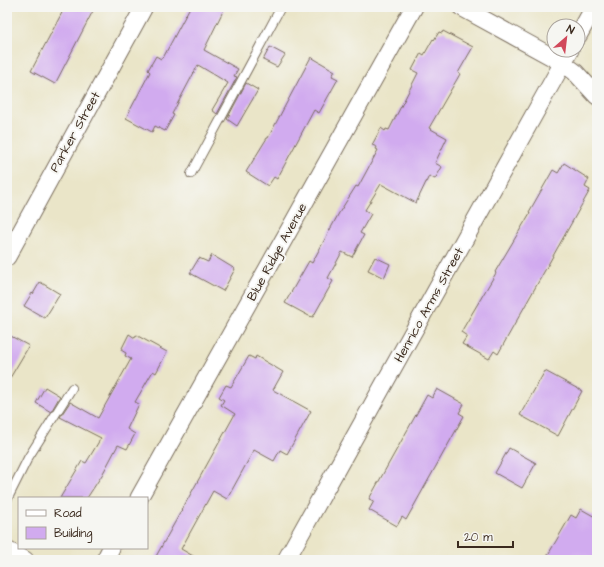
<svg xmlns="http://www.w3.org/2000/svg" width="604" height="567" font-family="'Architects Daughter',sans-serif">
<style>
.building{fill:#d1abef}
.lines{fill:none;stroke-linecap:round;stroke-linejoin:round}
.service-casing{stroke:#786b5a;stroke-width:10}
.minor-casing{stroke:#786b5a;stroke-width:19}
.service{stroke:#fff;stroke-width:8}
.minor{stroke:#fff;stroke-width:17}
.labels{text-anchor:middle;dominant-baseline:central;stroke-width:4;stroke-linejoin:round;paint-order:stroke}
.street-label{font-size:13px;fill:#3b2a1e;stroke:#f6f6f2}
</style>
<rect width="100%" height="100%" fill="#f6f6f2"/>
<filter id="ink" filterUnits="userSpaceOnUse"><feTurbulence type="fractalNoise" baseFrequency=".025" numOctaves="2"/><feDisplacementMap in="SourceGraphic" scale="8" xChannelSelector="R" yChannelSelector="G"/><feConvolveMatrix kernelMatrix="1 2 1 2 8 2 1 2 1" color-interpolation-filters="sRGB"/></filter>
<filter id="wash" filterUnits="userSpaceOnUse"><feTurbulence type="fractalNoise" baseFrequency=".012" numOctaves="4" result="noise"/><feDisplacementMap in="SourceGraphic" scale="16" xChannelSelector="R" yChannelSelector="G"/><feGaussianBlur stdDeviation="0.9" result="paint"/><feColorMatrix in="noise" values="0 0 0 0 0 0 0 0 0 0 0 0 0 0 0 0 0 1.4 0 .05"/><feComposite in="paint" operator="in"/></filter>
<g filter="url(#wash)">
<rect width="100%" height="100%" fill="#eae5c8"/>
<g id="blocks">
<path class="building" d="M65,7H95L55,84L31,71Z
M190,7H225L204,50L238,69L234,76L237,77L217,114L212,110L228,83L198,65L172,114L174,115L165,131L155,126L152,132L126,118L150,72L148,70L156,56L161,59L162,57L163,58Z
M443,31L473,47L458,73L460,74L429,128L447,138L435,163L442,167L435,179L429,176L416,203L381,184L365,210L371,214L360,233L364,235L352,257L342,252L328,278L333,281L313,317L309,316L285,303L309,261L312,263L339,213L356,186L358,187L378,150L376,149L377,147L372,145L381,128L385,131L386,129L389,130L417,75L418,73L412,70L421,53L424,55L433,39L434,40L439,32L442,33Z
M270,47L285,55L277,67L263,60Z
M311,57L335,71L332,76L338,79L319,113L314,110L277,179L274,177L268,186L246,172L267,138H268Z
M246,83L258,90L237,126L227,119Z
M564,163L589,179L585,187L590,190L498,354L494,351L489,359L462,344L467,336L461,332L496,273L495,272L530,213L529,212L553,170L558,173Z
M212,255L235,269L223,291L190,273L199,258L208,262Z
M375,257L390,264L384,278L368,270Z
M40,282L60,294L45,318L24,306L32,293L33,294Z
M7,334L29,346L7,383Z
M129,334L135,338L136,335L167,352L156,373L153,371L135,402L139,404L127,429L135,434L127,449L118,445L102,475L87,498H60L82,461L86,463L101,438L60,417L70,402L98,418L131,359L125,356L126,353L121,350Z
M249,356L255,359L256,356L283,372L273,390L311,411L287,454L280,450L274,461L254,450L227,499L213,491L181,549L200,560H154L235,414L221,405L224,400L219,397L226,385L231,387Z
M545,371L582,391L558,436L520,415Z
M45,387L60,396L51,412L36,403Z
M437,389L464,404L459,413L464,416L406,520L402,517L397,526L369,510L374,501L369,499L427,395L432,398Z
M509,448L536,463L522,488L495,473Z
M581,509L597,518V560H545L571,515L576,518Z"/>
</g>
</g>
<g filter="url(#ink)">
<use href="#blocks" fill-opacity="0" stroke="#786b5a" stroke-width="1"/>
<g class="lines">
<g class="service-casing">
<path id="service" d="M191,174L281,7
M7,500L28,458L72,388"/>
</g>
<g class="minor-casing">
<path id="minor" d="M461,7L563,63L575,72L597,96
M578,36L594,7
M7,257L144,7
M139,498L414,7
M7,550L25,560
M105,560L111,548
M286,560L570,50"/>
</g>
<use href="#service" class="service"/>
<use href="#minor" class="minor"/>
</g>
</g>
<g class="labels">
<g class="street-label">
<text transform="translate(75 132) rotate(-61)">Parker Street</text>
<text transform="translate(277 252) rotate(-61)">Blue Ridge Avenue</text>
<text transform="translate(429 305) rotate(-61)">Henrico Arms Street</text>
</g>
</g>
<rect width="604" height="567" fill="none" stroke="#f6f6f2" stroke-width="24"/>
<rect x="18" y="497" width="130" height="52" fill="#f6f6f2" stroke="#aba49d"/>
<rect x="26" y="510" width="20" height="6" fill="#ffffff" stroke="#aba49d"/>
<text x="54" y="517" font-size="12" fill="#3b2a1e">Road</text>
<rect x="26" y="527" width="20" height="12" fill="#d1abef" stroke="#aba49d"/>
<text x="54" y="537" font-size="12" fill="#3b2a1e">Building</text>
<g transform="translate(566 38) rotate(28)"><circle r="19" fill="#f6f6f2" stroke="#aba49d"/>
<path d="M0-3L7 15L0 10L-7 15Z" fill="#d1495b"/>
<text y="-6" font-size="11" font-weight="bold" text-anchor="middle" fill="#3b2a1e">N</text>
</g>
<path d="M458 541v6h55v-6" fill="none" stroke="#3b2a1e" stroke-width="2"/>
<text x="464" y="541" font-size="12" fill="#3b2a1e" stroke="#f6f6f2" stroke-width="3" paint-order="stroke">20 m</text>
</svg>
